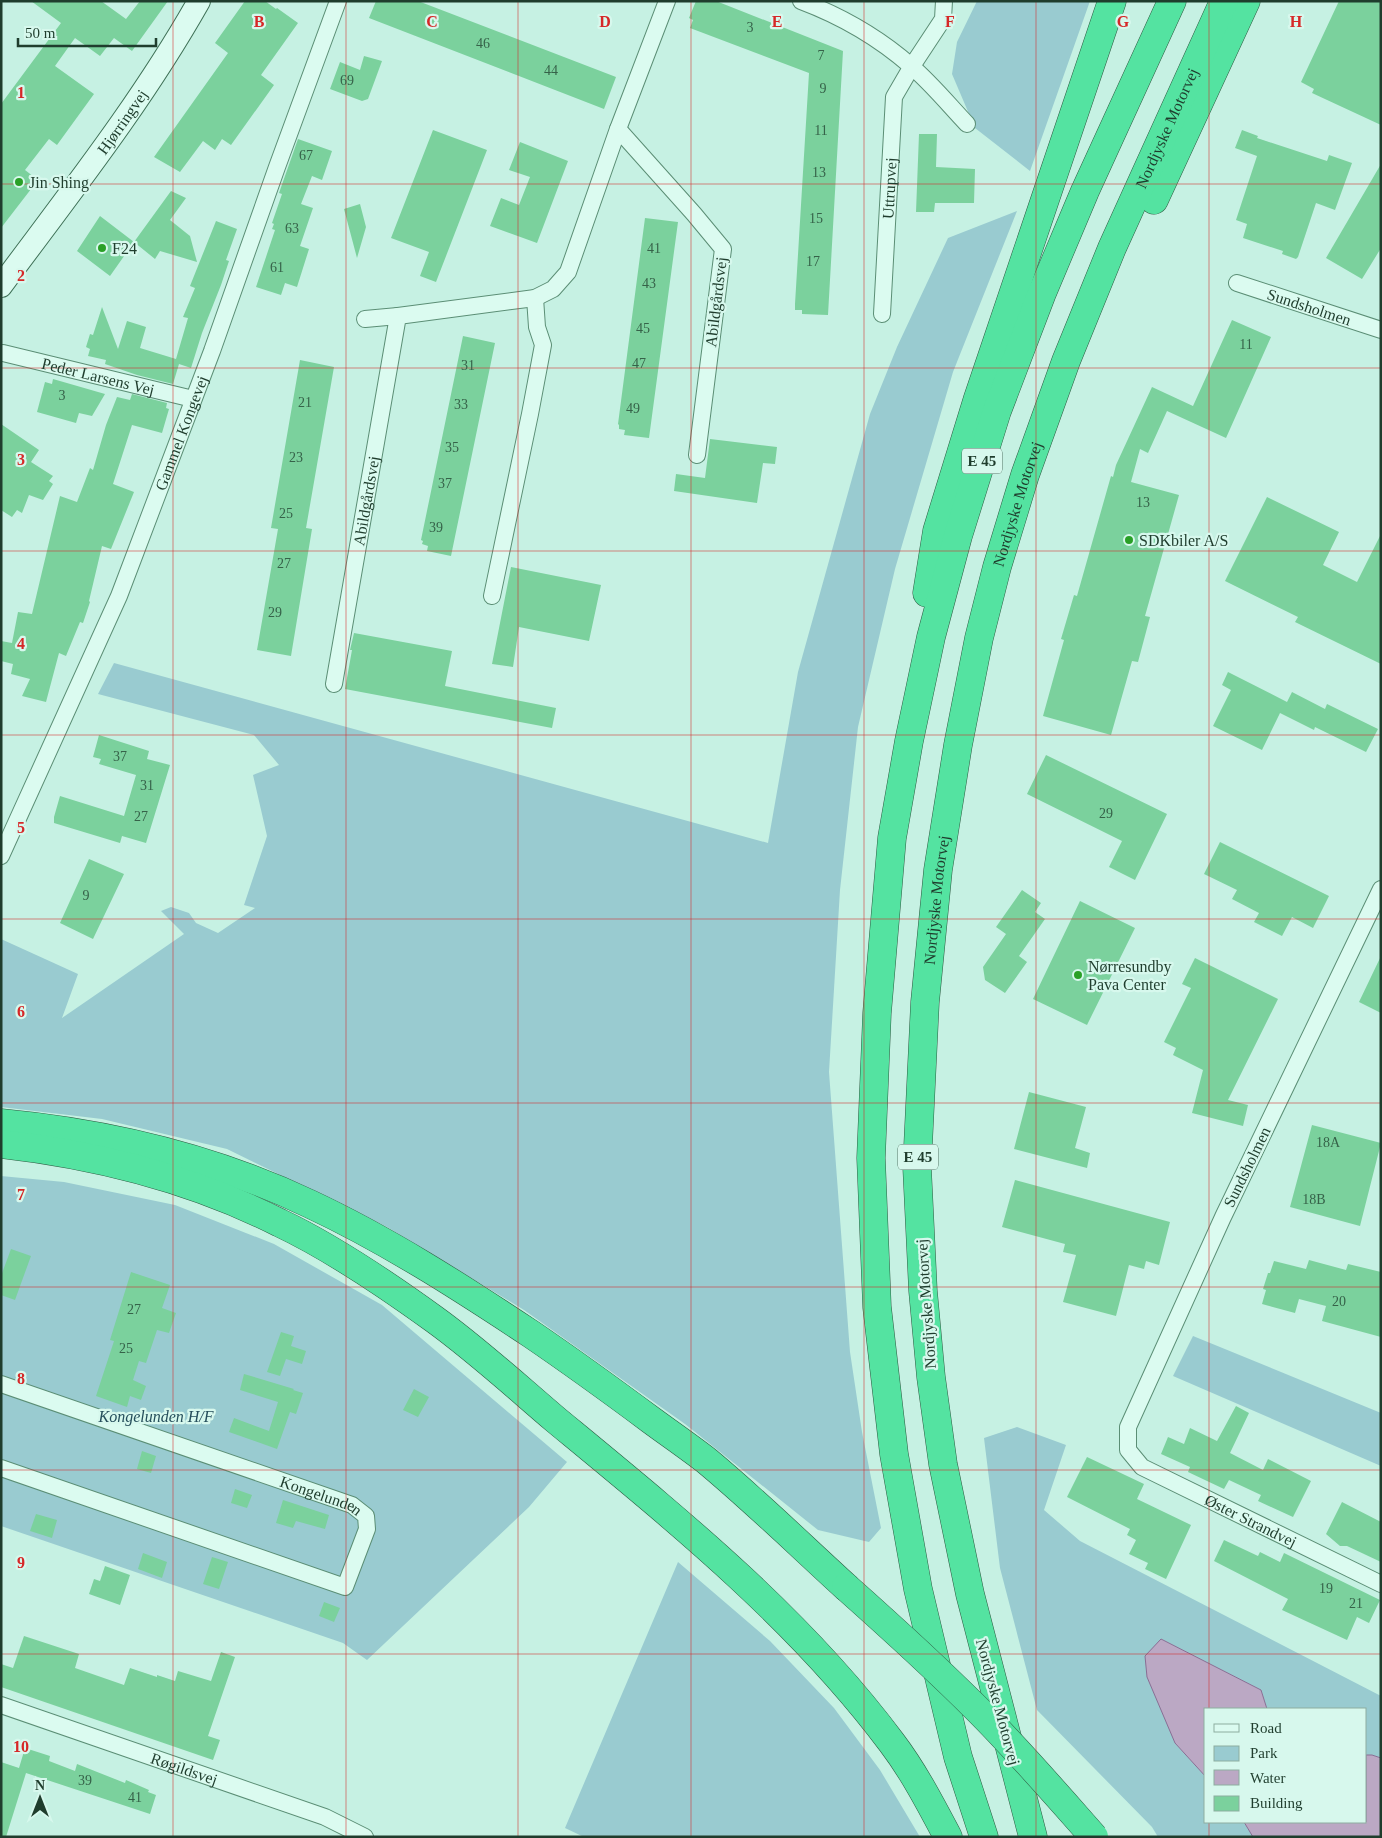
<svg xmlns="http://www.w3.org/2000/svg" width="1382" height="1838" font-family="Georgia,serif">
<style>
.green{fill:#99cbd0}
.water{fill:#bba8c4;stroke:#896e94}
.building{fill:#7bd19d}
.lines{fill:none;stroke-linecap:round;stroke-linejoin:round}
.street-casing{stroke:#5b8e75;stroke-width:18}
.secondary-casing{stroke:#3e7056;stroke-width:24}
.highway-casing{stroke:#2f5c43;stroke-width:29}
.street{stroke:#dbfbf0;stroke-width:16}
.secondary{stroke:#dbfbf0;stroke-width:22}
.highway{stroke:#54e3a1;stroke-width:28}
.highway-bridge-casing{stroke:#2f5c43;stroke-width:29;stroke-linecap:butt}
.highway-bridge{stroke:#54e3a1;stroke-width:28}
.grid{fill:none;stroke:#d62828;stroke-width:1;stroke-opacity:0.55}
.poi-dot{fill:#2aa027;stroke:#d7f8ed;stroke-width:2}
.labels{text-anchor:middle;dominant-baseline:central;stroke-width:4.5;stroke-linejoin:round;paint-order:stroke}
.number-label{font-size:14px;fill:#366249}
.shield{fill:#d7f8ed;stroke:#567567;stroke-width:1}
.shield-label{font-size:15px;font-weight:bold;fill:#1f3d2d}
.street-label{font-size:16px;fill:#1f3d2d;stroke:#d7f8ed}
.poi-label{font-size:16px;fill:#1f3d2d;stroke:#d7f8ed;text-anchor:start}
.park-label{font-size:16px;font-style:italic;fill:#254e5b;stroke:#d7f8ed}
.grid-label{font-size:16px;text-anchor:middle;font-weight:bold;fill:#d62828;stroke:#d7f8ed;stroke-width:4.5;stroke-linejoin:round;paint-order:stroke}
</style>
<rect width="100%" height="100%" fill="#c6f1e3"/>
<path class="green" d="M977,1H1090L1030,171L975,128L952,74L957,42Z
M1017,211L953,372L895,569L858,727L840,890L829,1072L850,1352L862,1432L881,1528L869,1542L818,1530L685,1424L524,1310L387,1227L227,1149L102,1119L1,1107V939L78,974L62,1018L184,934L161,911L171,907L189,913L196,923L218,933L255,908L244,905L267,836L253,775L279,765L254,735L98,694L114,663L768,843L798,672L870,414L897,347L948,238Z
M1,1176L64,1182L175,1205L274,1244L382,1305L567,1462L529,1507L367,1660L343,1643L1,1526Z
M1193,1336L1381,1413V1466L1173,1376Z
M1017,1427L1066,1445L1044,1510L1080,1541L1381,1696V1758L1372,1755H1366V1709H1267L1261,1690L1161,1639L1175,1743L1206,1777V1822H1244L1253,1837H1158L1152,1827L1037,1710L1000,1568L984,1438Z
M678,1562L770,1641L834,1708L880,1770L920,1837H584L565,1828Z"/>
<path class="water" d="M1161,1639L1261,1690L1267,1709H1206V1777L1175,1743L1147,1677L1145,1656Z
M1366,1755H1372L1381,1758V1837H1253L1244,1822H1366Z"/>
<path class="building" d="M31,1H101L126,19L140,1H168L132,51L114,38L100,56L75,38L55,66L94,94L57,145L49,139L25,170L38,180L1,228V104L61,23Z
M245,1H265L276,9L277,8L298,23L261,75L274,85L231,145L222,139L215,150L203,141L180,172L154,157L228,53L215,43Z
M376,1H418L616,77L604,109L369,18Z
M696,1H716L843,51L828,315L802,314V310H795V304L809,73L690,28L693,20L689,18Z
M1339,1H1381V125L1312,93L1314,89L1301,82Z
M364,56L382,61L368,99L362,101L330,89L340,62L360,70Z
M433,130L487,150L436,282L420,276L429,252L391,238Z
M1242,130L1258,136L1257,138L1327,161L1329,155L1352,163L1335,210L1316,203L1298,257L1296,259L1282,254L1283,251L1243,238L1247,224L1236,220L1257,156L1235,148Z
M919,134H937L936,167L975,169L974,203H935L934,212H916Z
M298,139L332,151L322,180L312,176L301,204L313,208L300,246L309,249L297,287L285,283L281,295L256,287L275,230L272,229L274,224L272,223L282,194L279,193Z
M520,142L568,161L537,243L490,226L501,198L519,205L530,177L509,170Z
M1381,164V248L1362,279L1326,258Z
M171,191L186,198L170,220L190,236L197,262L160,251L155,259L134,242Z
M360,204L366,227L357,258L344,209Z
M100,216L134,242L110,276L77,251Z
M645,218L678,222L649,438L624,435L625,430L619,429V425L618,424Z
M216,221L237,229L226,260L229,261L221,285L202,333L191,368L179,364L173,384L137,375L105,364L106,360L88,356L90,349L86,347L90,334L93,335L102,307L118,349L127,321L146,327L140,348L176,359L188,318L183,317L195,288L190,286Z
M1232,320L1271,337L1226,438L1167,411L1148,453L1140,449L1131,482L1179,495L1145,616L1150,617L1138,662L1132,661L1111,735L1043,716L1064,640L1061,639L1074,595L1077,596L1111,476L1113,477L1116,465L1152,387L1193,406Z
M463,336L495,343L451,556L427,551L428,546L422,544L423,541L421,540Z
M300,360L334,367L306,528L312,529L291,656L257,650L278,529L271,528Z
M53,379L105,394L92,416L79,413L76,423L37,412L45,382L52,384Z
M132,394L167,403L166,408L169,409L162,433L132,425L113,484L134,492L111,549L102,546L89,601L90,602L83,623L80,622L66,656L59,653L46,702L22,696L30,679L11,674L13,664L1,661V641L12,643L18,612L32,614L60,496L77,502L90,468L93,470L106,425L117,397L130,400Z
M1,424L39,450L31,462L53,476L49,481L53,484L43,500L29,495L22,513L17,510L12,517L1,510Z
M710,439L777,447L775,464L763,463L757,503L674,491L676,474L705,478Z
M1267,497L1339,532L1323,565L1357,582L1381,534V664L1295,622L1298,617L1225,581Z
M511,567L601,585L589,641L519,627L513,667L492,664Z
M354,633L452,651L445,686L556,708L552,728L345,689L352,650H350Z
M1228,672L1287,702L1292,692L1325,709L1327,704L1378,729L1366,752L1315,727L1314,730L1280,713L1262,750L1213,726L1231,690L1222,685Z
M99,735L149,751L147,759L170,765L146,843L122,836L120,843L54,823V817L60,796L124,816L136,775L99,764L101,759L93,757Z
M1046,755L1167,814L1135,880L1109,867L1122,841L1027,794Z
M1220,842L1329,896L1313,928L1292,917L1282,936L1254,922L1259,913L1232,899L1237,890L1204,874Z
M89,859L124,874L93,939L60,923Z
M1022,890L1041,903L1035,912L1045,919L1019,956L1027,962L1005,993L985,980L983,967L1006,934L996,927Z
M1080,901L1135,928L1087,1025L1033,999Z
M1381,956V1013L1359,1002Z
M1195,958L1278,999L1228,1100L1248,1105L1243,1126L1192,1113L1203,1070L1173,1055L1176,1048L1164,1042L1191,988L1182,984Z
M1029,1092L1086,1107L1075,1148L1090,1153L1087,1168L1014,1149Z
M1312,1125L1381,1143L1360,1226L1290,1207Z
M1015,1180L1170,1222L1159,1265L1146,1261L1144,1269L1129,1265L1116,1316L1063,1302L1076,1255L1063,1252L1065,1244L1002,1227Z
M11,1249L31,1256L15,1300L1,1295V1276Z
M1309,1260L1346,1270L1348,1264L1381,1272V1337L1322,1321L1326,1306L1299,1299L1295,1313L1262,1304L1266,1290L1263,1289L1268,1273H1270L1274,1261L1306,1269Z
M131,1272L170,1285L162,1308L176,1313L169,1333L157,1330L146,1363L139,1361L133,1380L146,1386L141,1400L130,1396L127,1407L96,1396L114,1341L110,1340Z
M281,1332L294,1336L291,1346L306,1351L302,1364L286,1359L280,1376L267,1372Z
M244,1374L294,1389L293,1390L303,1393L296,1414L290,1412L277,1449L229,1432L234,1418L269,1431L278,1402L240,1390Z
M414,1389L429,1397L418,1417L403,1410Z
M1236,1406L1249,1413L1230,1453L1263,1470L1268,1459L1311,1481L1293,1517L1258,1501L1261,1495L1229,1480L1224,1489L1188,1472L1190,1467L1161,1454L1168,1437L1184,1444L1190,1428L1217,1441Z
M142,1451L156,1456L151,1473L137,1469Z
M1087,1457L1144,1484L1137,1499L1191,1525L1166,1579L1145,1569L1148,1563L1129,1554L1136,1540L1127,1535L1130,1529L1067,1497Z
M235,1489L252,1495L247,1508L231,1503Z
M283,1500L329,1515L325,1529L296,1521L293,1528L276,1523Z
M1342,1502L1381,1522V1562L1347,1546H1340L1326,1534Z
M36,1514L57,1520L52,1538L30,1531Z
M1224,1540L1258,1556L1260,1552L1280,1562L1284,1553L1380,1600L1369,1623L1357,1617L1347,1640L1282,1610L1288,1599L1214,1561Z
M143,1553L167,1562L162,1578L138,1569Z
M212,1557L228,1562L219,1589L203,1584Z
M105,1566L130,1575L120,1605L89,1594L94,1579L100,1581Z
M324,1602L340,1608L334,1622L319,1616Z
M24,1636L79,1654L75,1668L124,1685L130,1668L157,1677V1675L175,1681L178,1671L211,1681L221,1652L235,1657L208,1736L220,1740L213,1760L1,1687V1664L13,1668Z
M25,1748L50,1756L49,1761L75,1771L77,1764L125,1783L126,1780L149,1790L148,1792L156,1795L150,1814L26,1773L6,1837H1V1762L19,1768Z"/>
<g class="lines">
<g class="street-casing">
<g id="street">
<path d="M801,1C841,16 879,38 911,66C931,83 949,105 967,124"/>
<path d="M618,129L694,214L723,249L697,455"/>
<path id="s1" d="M1237,283L1381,330"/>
<path id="s2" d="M882,314L894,97L912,66L943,19L944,1"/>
<path d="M365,319L398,316"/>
<path id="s3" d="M3,353L193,399"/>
<path d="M492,596L530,414L543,345L537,327L535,298"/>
<path id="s4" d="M334,684L398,316L535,298L553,289L568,272L618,129L667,1"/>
<path id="s5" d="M1,856L119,596L212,351L277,167L338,1"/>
<path id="s6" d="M1381,889L1223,1217L1128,1427V1450L1142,1467L1381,1584"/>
<path id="s7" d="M1,1384L352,1505L366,1516L367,1529L345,1587L1,1468"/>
<path id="s8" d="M1,1705L325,1817L365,1837"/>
</g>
</g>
<g class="secondary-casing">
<g id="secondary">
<path id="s9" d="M1,286C70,193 142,102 199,1"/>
</g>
</g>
<g class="highway-casing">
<g id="highway">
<path d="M1154,200L1246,1"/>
<path d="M927,593L937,531L977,401L1112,1"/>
<path d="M1,1123C107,1133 213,1158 310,1204C387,1240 460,1287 531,1334C572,1362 612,1391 651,1420C670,1434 689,1447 707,1461C755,1501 800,1545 846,1587"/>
<path d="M1,1144C98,1155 193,1179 280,1223C333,1248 387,1285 434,1319C477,1350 516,1386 556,1420C676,1519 799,1618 892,1743C914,1772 931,1805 948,1837"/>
<path d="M984,1837L958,1757L918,1589L894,1454L877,1307L871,1158L877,1013L892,838L909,741L931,637L958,536L997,411L1042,293L1085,191L1172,1"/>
<path id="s10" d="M1033,1837L970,1594L943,1464L931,1377L923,1291L917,1167L925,1002L938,870L958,745L979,638L997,567L1025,475L1066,361L1112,248L1224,1"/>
</g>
</g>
<use href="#street" class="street"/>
<use href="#secondary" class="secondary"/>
<use href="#highway" class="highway"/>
<g class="highway-bridge-casing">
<path id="highway-bridge" d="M846,1587C891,1627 935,1667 978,1710C1018,1750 1056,1794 1094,1837"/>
</g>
<use href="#highway-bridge" class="highway-bridge"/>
</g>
<path class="grid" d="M173,1V1837M346,1V1837M518,1V1837M691,1V1837M864,1V1837M1036,1V1837M1209,1V1709M1,184H1381M1,368H1381M1,551H1381M1,735H1381M1,919H1381M1,1103H1381M1,1287H1381M1,1470H1381M1,1654H1381M1209,1822V1837"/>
<g class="poi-dot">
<circle cx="19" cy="182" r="5"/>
<circle cx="102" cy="248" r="5"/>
<circle cx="1129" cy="540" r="5"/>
<circle cx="1078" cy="975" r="5"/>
</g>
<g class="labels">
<g class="number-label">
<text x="750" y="27">3</text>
<text x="483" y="43">46</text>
<text x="821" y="55">7</text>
<text x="551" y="70">44</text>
<text x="347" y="80">69</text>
<text x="823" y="88">9</text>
<text x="821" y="130">11</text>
<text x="306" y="155">67</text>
<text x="819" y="172">13</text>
<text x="816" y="218">15</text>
<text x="292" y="228">63</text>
<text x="654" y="248">41</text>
<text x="813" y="261">17</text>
<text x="277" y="267">61</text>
<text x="649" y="283">43</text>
<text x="643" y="328">45</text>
<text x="1246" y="344">11</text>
<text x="639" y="363">47</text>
<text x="468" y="365">31</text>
<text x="62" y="395">3</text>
<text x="305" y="402">21</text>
<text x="461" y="404">33</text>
<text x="633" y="408">49</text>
<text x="452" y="447">35</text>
<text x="296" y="457">23</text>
<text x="445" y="483">37</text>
<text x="1143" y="502">13</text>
<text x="286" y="513">25</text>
<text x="436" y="527">39</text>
<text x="284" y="563">27</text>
<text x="275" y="612">29</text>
<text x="120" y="756">37</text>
<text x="147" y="785">31</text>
<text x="1106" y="813">29</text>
<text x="141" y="816">27</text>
<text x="86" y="895">9</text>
<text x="1328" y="1142">18A</text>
<text x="1314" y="1199">18B</text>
<text x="1339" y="1301">20</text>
<text x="134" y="1309">27</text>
<text x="126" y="1348">25</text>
<text x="1326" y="1588">19</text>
<text x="1356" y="1603">21</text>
<text x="85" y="1780">39</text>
<text x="135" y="1797">41</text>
</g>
<g class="shield">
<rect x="962" y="448.5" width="40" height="25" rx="4"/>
<rect x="898" y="1144.5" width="40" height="25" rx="4"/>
</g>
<g class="shield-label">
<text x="982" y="461">E 45</text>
<text x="918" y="1157">E 45</text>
</g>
<g class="street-label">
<text stroke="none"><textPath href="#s9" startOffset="204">Hjørringvej</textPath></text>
<text stroke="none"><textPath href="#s10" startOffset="1760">Nordjyske Motorvej</textPath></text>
<text stroke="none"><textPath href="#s2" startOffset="126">Uttrupvej</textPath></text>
<text transform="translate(716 302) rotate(-83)">Abildgårdsvej</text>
<text stroke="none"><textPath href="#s1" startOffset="76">Sundsholmen</textPath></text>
<text stroke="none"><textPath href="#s3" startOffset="98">Peder Larsens Vej</textPath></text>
<text stroke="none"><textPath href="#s5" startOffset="460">Gammel Kongevej</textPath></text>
<text stroke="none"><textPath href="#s4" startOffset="186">Abildgårdsvej</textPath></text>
<text stroke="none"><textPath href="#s10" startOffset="1355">Nordjyske Motorvej</textPath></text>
<text stroke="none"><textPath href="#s10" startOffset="950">Nordjyske Motorvej</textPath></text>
<text transform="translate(1247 1167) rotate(-64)">Sundsholmen</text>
<text transform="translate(926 1304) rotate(-94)">Nordjyske Motorvej</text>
<text stroke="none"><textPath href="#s7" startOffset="339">Kongelunden</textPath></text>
<text stroke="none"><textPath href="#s6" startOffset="761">Øster Strandvej</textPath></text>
<text transform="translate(998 1702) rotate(75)">Nordjyske Motorvej</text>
<text stroke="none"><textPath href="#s8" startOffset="194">Røgildsvej</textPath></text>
</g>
<g class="poi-label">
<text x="29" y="182">Jin Shing</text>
<text x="112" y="248">F24</text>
<text x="1139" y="540">SDKbiler A/S</text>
<text x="1088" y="966">Nørresundby<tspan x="1088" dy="18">Pava Center</tspan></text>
</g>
<g class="park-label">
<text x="156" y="1416">Kongelunden H/F</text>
</g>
</g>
<g class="grid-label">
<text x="259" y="27">B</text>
<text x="432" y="27">C</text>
<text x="605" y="27">D</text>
<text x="777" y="27">E</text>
<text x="950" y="27">F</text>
<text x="1123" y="27">G</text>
<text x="1296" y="27">H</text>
<text x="21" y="98">1</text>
<text x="21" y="281">2</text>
<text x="21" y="465">3</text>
<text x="21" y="649">4</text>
<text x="21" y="833">5</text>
<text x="21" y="1017">6</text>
<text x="21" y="1200">7</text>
<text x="21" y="1384">8</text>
<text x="21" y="1568">9</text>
<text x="21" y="1752">10</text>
</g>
<rect width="1382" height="1838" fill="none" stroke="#1f3d2d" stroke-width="5"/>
<rect x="1204" y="1708" width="162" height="115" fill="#d7f8ed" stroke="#8dada0"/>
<rect x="1214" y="1724" width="25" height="8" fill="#dbfbf0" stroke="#8dada0"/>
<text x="1250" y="1733" font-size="15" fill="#1f3d2d">Road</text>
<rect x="1214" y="1746" width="25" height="15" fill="#99cbd0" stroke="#8dada0"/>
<text x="1250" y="1758" font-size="15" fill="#1f3d2d">Park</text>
<rect x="1214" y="1770" width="25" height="15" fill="#bba8c4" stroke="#8dada0"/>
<text x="1250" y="1783" font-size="15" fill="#1f3d2d">Water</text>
<rect x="1214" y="1796" width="25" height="15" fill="#7bd19d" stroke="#8dada0"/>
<text x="1250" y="1808" font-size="15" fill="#1f3d2d">Building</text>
<g transform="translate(40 1798)" stroke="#d7f8ed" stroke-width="4" paint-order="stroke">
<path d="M0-4L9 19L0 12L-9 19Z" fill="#1f3d2d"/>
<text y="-8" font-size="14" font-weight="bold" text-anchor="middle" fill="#1f3d2d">N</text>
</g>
<path d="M18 38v8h138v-8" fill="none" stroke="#1f3d2d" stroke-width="2.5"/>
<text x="25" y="38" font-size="15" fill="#1f3d2d" stroke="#d7f8ed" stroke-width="4" paint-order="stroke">50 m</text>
</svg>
